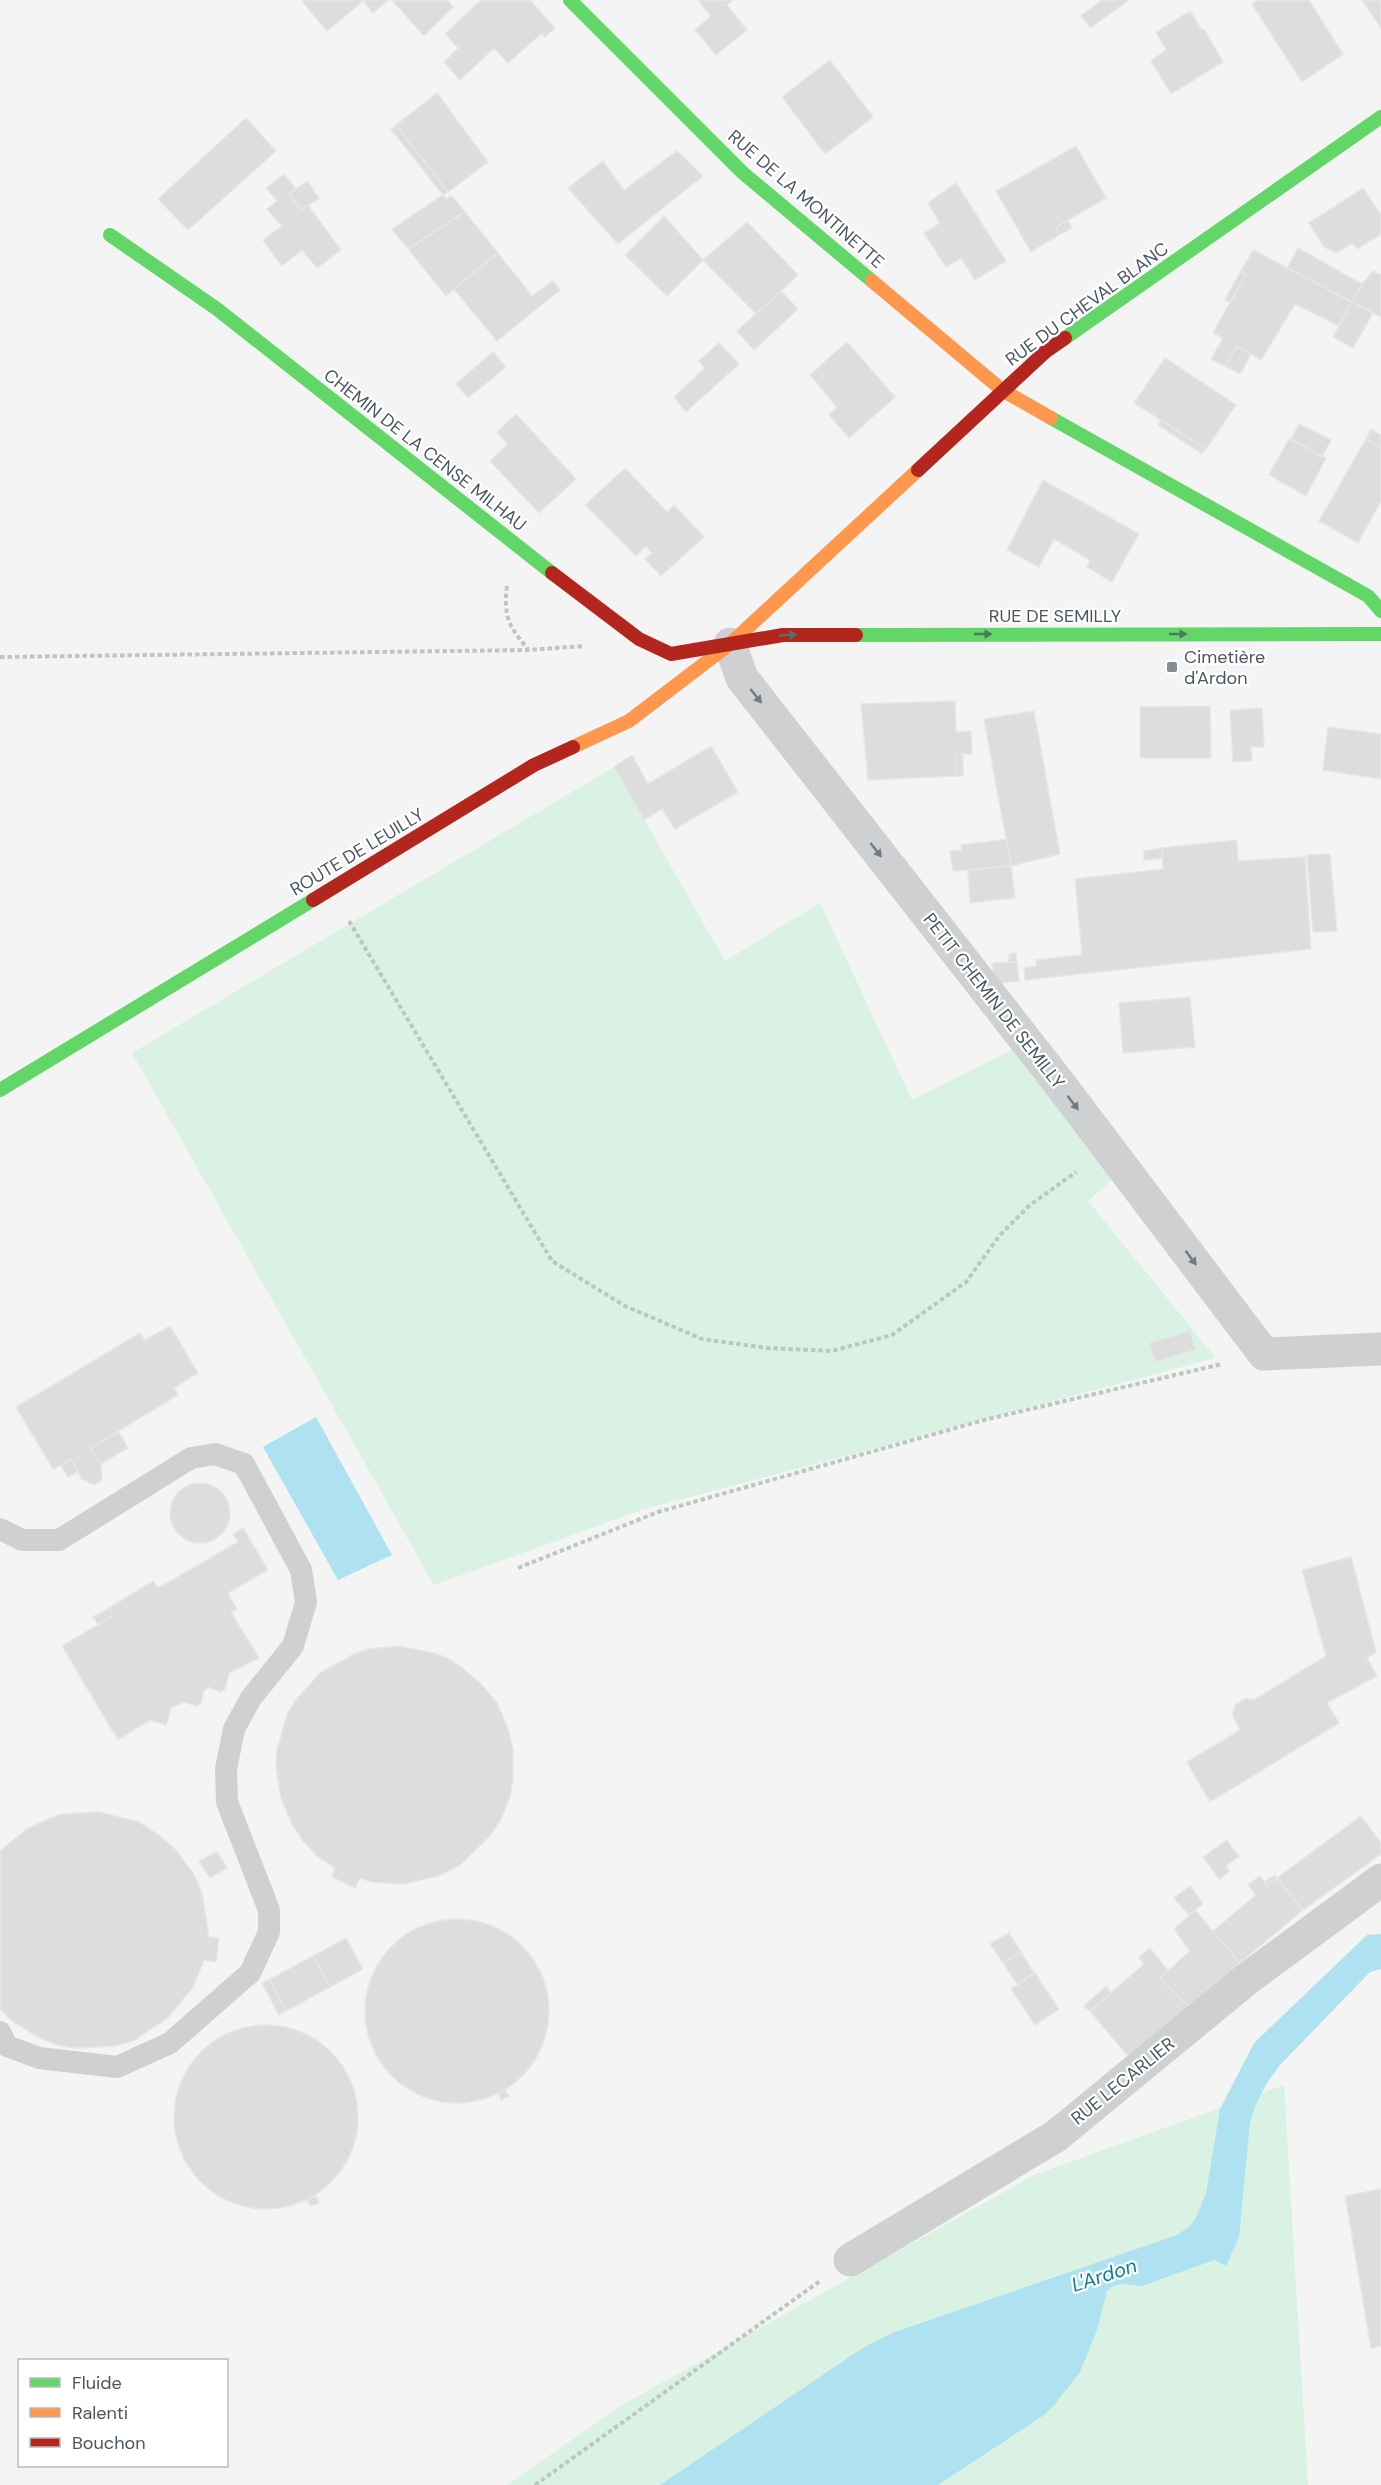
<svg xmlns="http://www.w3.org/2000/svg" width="1381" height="2485" font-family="'DM Sans',sans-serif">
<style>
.green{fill:#d9f2e3}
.water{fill:#aee2f0}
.building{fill:#ddddde;stroke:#e5e6e7;stroke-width:1.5}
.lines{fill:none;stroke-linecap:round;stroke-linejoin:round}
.path{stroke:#bcc7c4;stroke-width:4;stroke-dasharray:4.5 3;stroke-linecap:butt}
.lane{stroke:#ced0d2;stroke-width:22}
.street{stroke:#ced0d2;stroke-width:33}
.fast{stroke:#63d668;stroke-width:14}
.slow{stroke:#ff974d;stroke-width:14}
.jam{stroke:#b3261e;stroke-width:14}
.oneway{fill:#507663}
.oneway2{fill:#727b83}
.poi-dot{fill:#868d94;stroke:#fff;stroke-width:2}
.labels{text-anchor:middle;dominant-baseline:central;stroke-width:4.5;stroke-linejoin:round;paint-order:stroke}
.street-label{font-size:18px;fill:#4a5661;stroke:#fff}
.poi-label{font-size:18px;fill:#4a5661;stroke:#fff;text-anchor:start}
.water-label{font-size:20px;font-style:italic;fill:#0c7c9b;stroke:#fff}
</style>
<rect width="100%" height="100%" fill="#f4f4f4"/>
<path class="green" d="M614,767L725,961L820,903L912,1100L1016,1048L1112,1180L1088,1201L1216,1358L641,1510L434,1585L132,1053Z
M1284,2085L1308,2485H507L622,2405L1034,2175Z"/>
<path class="water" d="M316,1417L392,1555L338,1580L263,1447Z
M1381,1934V1969L1370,1972L1280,2065L1267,2083L1256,2104L1250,2122L1239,2237L1226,2266L1214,2260L1142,2286L1122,2284L1113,2286L1107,2291L1097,2330L1080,2372L1055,2404L1044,2415L938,2485H660L861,2349L892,2333L1177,2235L1189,2227L1196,2218L1206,2193L1220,2109L1254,2043L1367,1935Z"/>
<path class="building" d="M301,0H388L373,13L363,1L327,31Z
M392,0H447L453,7L424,36Z
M481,0H530L555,28L545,37L542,33L508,63L494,48L460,80L444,62L458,48L445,34Z
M698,0H733L727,5L747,30L716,55L695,30L711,16Z
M1102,0H1129L1090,28L1081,16Z
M1258,0H1309L1343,54L1302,82L1252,4Z
M1362,0H1381V28Z
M1190,11L1202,30L1204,29L1223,62L1171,94L1151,61L1166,50L1156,32Z
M830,60L873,117L825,154L782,97Z
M437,93L488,162L448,192L396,125Z
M246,118L276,151L188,230L158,199Z
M396,125L448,192L443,195L391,129Z
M1076,146L1106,198L1056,227L1059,235L1031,252L996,191Z
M677,151L703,176L618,244L568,188L603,161L624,190Z
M284,174L296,189L289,194L301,210L308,205L341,250L317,268L302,250L282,266L263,240L282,226L267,209L277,201L266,188Z
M307,181L319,198L301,210L289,194Z
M956,183L1006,261L975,280L961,258L946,267L924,233L940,223L928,203Z
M1363,188L1381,215V234L1357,249L1353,243L1336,253L1324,247L1309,223Z
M443,195L447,199L451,195L465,212L408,249L392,229Z
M465,212L498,253L446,296L408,249Z
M664,216L703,260L667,296L625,255Z
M1068,220L1072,228L1059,235L1056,227Z
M747,222L798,275L756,314L703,260Z
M1298,248L1362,284L1352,302L1287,268Z
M1253,250L1352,302L1339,326L1295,304L1261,360L1237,346L1225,366L1211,359L1223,338L1213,333L1246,274L1241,271Z
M498,253L532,296L553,281L560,290L497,341L454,289Z
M1241,271L1246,274L1230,303L1225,299Z
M1373,271L1381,275V317L1352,302L1362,284Z
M781,291L798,309L754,350L737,331Z
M1352,302L1373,313L1353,348L1333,337Z
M847,342L895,397L849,438L829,415L837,407L810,375Z
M719,343L739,364L686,412L674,397L705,368L699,361Z
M1237,346L1251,355L1240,374L1225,366Z
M493,352L506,367L468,398L456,384Z
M1165,358L1236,405L1206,449L1134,403Z
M516,414L576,479L539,513L490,461L508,444L497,432Z
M1161,420L1206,449L1202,454L1158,425Z
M1299,424L1331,440L1322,457L1291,439Z
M1371,429L1381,435V448L1366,439Z
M1289,439L1326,458L1306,496L1269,475Z
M1366,439L1381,448V501L1358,543L1319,521Z
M625,468L667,512L674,505L704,537L661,576L645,559L652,553L646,546L636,556L585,505Z
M1043,480L1139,534L1112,582L1087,567L1090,560L1054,539L1039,567L1007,550Z
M955,701L956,732L971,731L972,754H956V776L868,780L861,704Z
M1210,706L1211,758H1140V707Z
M1262,708L1264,747H1251L1252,761L1233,762L1230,710Z
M1034,711L1060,854L1011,866L984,719Z
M1328,727L1381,734V779L1323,770Z
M711,746L738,792L675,829L662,809L644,820L614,767L632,755L648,784Z
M956,754H963V776H956Z
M1007,839L1011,866L953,871L950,851L962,850L961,845Z
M1237,840L1238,861L1305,857L1311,949L1025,980L1024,968L1036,966V960L1082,955L1075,879L1163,869L1162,848Z
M1162,848V858L1144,860V851Z
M1330,854L1337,931L1313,932L1307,855Z
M1011,866L1015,898L970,903L968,870Z
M1016,953L1017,962H1009V954Z
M1017,962L1019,981L994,984L992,963Z
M1190,997L1195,1047L1123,1053L1119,1003Z
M170,1326L198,1373L174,1388L178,1395L90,1448L101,1464L102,1479L98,1483L94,1485L82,1479L71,1459L53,1469L16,1407L140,1333L145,1340Z
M1190,1331L1196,1350L1155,1362L1149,1343Z
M119,1432L128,1448L101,1464L90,1448Z
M71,1459L78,1472L68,1477L61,1465Z
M170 1513a30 30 0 1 1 60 0a30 30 0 1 1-60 0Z
M243,1528L268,1570L228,1593L237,1609L231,1612L259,1658L229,1673L225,1689L220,1692L209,1687L204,1690L201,1703L196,1706L184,1702L171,1708L166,1725L150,1720L118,1740L62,1646L113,1616L109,1608L153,1581L158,1588L238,1542L233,1534Z
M1351,1557L1376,1652L1367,1658L1377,1676L1327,1703L1339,1723L1210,1802L1187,1762L1240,1730L1232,1714L1236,1704L1246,1698L1254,1700L1326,1656L1302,1570Z
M109,1608L113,1616L98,1624L93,1617Z
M398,1646L434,1653L449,1659L464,1669L483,1686L497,1703L508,1728L513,1750V1778L510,1797L501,1819L490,1836L459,1866L438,1876L404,1884L372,1882L360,1878L355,1888L332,1877L335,1868L318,1857L303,1841L292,1824L281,1798L276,1767L277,1750L287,1715L295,1701L320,1673L354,1654L368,1649Z
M99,1812L139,1822L159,1835L176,1850L193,1873L202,1893L209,1937L219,1938L216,1962L204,1960L193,1987L168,2018L133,2041L114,2046L76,2048L56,2045L36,2036L12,2021L0,2009V1851L27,1829L48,1819L62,1814Z
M1361,1816L1381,1843V1854L1303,1910L1277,1878Z
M1227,1840L1239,1856L1226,1866L1230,1871L1219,1879L1203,1857Z
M217,1852L227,1868L210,1878L199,1861Z
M1275,1875L1277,1878L1267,1885L1264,1882Z
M1260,1876L1267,1885L1277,1878L1303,1910L1240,1963L1213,1931L1256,1895L1248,1885Z
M1190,1886L1203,1904L1189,1915L1174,1898Z
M1195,1910L1240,1963L1191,2009L1160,1978L1190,1951L1174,1929Z
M365 2011a92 92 0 1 1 184 0a92 92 0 1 1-184 0Z
M1009,1933L1021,1952L1003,1963L990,1944Z
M346,1938L363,1969L330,1987L313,1956Z
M1150,1948L1168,1971L1160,1978L1191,2009L1134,2063L1090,2011L1144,1964L1139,1957Z
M1021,1952L1034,1973L1017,1984L1003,1963Z
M313,1956L330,1987L286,2011L270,1979Z
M1035,1973L1059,2009L1035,2025L1011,1989Z
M270,1979L286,2011L279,2015L262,1983Z
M1106,1986L1111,1993L1090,2011L1084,2006Z
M174 2117a92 92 0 1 1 184 0a92 92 0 1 1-184 0Z
M505,2090L509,2096L501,2100L499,2094Z
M1381,2189V2346L1371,2348L1345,2196Z
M316,2196L319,2203L311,2206L307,2200Z"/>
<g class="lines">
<path class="path" d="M507,586C503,616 509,627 528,649
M0,657L528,650L584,646
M349,921L552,1261L625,1306L702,1339L767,1348L832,1351L892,1335L966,1282L1000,1235L1030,1205L1076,1172
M518,1568L658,1512L984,1420L1222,1364
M535,2485L820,2281"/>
<path class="lane" d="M0,1529L22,1540H59L191,1458L215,1454L244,1464L301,1570L306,1602L293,1646L251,1698L234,1729L226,1769L227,1802L269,1910V1932L250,1973L170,2043L117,2067L39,2058L7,2046L0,2032"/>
<path class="street" d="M730,644L742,678L1059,1083L1264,1354L1381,1349
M850,2260L1056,2136L1247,1979L1381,1880"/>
<path class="fast" d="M570,0L743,173L872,281
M110,235L217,309L552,573
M1065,338L1381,117
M1051,418L1368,596L1381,611
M856,635L1381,634
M0,1090L313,900"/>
<path class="slow" d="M872,281L1002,390L1051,418
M573,747L629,721L730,644L918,470"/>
<path class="jam" d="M918,470L1045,352L1065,338
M552,573L639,639L671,654L783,635H856
M313,900L534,765L573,747"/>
</g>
<defs><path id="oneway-solid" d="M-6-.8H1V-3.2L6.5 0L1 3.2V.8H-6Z" transform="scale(1.5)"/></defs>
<g class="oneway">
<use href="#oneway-solid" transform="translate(983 634)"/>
<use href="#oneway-solid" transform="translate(1178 634)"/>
<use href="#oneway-solid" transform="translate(788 635) rotate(-3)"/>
</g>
<g class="oneway2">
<use href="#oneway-solid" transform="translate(756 696) rotate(52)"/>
<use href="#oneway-solid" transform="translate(876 850) rotate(52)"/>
<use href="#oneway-solid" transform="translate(1073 1103) rotate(53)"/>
<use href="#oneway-solid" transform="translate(1191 1258) rotate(53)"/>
</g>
<rect class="poi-dot" x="1166" y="661" width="12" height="12" rx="3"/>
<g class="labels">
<g class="street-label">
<text transform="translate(806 199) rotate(41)">RUE DE LA MONTINETTE</text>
<text transform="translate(1087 304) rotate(-36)">RUE DU CHEVAL BLANC</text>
<text transform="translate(425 450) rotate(38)">CHEMIN DE LA CENSE MILHAU</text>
<text x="1055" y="616">RUE DE SEMILLY</text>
<text transform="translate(357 852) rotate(-31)">ROUTE DE LEUILLY</text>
<text transform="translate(994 1001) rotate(52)">PETIT CHEMIN DE SEMILLY</text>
<text transform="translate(1123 2081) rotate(-39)">RUE LECARLIER</text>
</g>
<g class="poi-label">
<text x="1184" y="657">Cimetière<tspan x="1184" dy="21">d'Ardon</tspan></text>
</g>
<g class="water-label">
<text transform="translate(1104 2275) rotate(-18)">L'Ardon</text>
</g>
</g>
<rect x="18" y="2359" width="210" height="108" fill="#ffffff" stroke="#b7bbc0" stroke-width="1.5"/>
<rect x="30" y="2378" width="30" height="9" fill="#63d668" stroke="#b7bbc0" stroke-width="1.5"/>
<text x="72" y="2389" font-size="18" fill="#4a5661">Fluide</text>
<rect x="30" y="2408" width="30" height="9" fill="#ff974d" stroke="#b7bbc0" stroke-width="1.5"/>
<text x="72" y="2419" font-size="18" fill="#4a5661">Ralenti</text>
<rect x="30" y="2438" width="30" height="9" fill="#b3261e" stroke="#b7bbc0" stroke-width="1.5"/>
<text x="72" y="2449" font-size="18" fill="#4a5661">Bouchon</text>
</svg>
